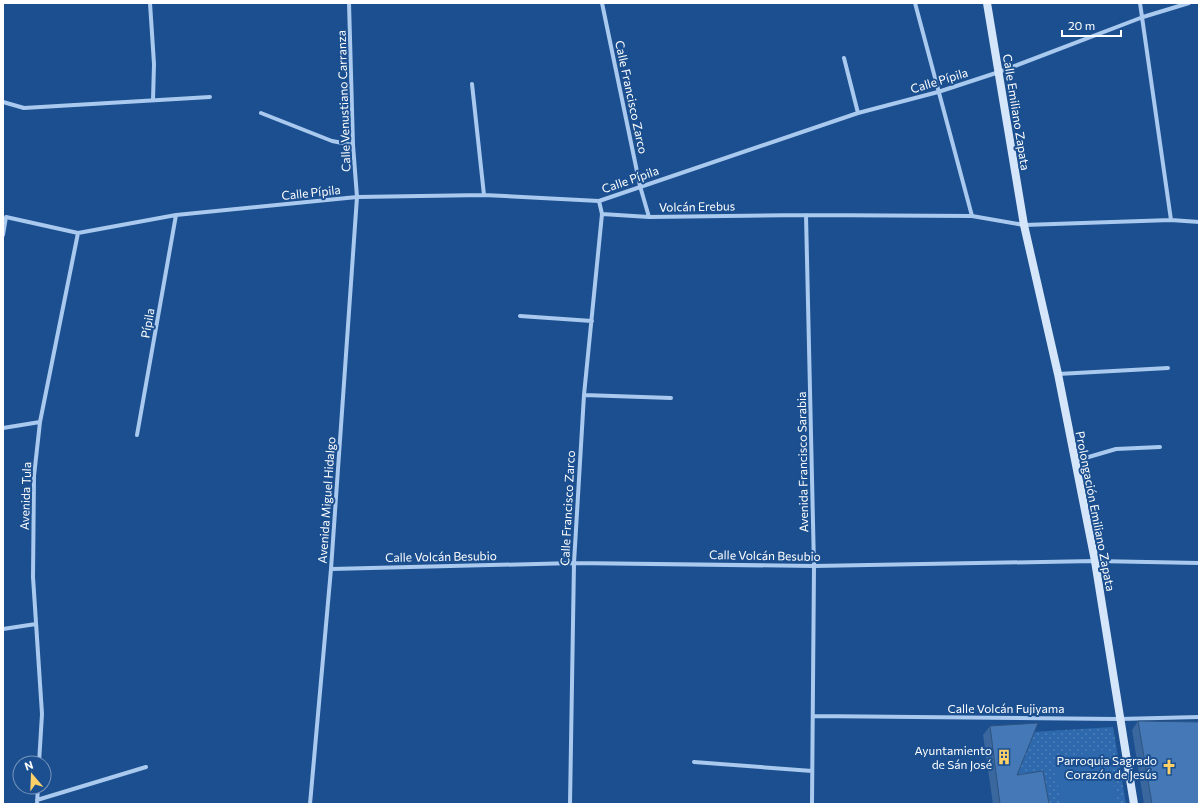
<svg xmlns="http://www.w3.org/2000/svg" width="1202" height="807" font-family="Commissioner,sans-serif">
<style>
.grass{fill:url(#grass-dots)}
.pitch{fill:#2e69ad}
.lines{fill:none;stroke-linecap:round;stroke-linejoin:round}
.street{stroke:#a9c9ee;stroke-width:4}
.secondary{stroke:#d6e6fa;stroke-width:8}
.wall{fill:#3a679d}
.building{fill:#4478b7;stroke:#305480}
.labels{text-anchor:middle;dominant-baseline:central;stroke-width:4;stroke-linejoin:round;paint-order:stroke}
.street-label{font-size:12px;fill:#fff;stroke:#1b4f8f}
.poi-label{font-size:12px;fill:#fff;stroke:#1b4f8f;text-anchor:end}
</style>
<defs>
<pattern id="grass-dots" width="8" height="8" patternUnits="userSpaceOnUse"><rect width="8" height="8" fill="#2e69ad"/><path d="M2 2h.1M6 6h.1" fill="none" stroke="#4d80b9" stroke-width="1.8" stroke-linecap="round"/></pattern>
</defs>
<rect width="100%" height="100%" fill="#1b4f8f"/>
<path class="grass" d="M1113,727L1126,804H1041L1011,784L1032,732Z"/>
<path class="pitch" d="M1107,749L1118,804H1062L1053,760Z"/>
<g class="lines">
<path class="street" d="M150,3L154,64L153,100
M602,3L640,186L649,217
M915,3L972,216
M1140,3L1171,220
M844,58L858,113
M472,84L484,195
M3,102L24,108L210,97
M261,113L332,141L353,145
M599,201L602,214L649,217L806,215L972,216L1024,225L1171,220L1199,222
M806,215L814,566L812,804
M3,235L6,217L78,233L176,215L357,197L484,195L599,201L858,113L938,92L999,72L1143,17L1189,3
M520,316L592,321
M1058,374L1168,368
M584,395L671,398
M3,428L40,422
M137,435L176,215
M1075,461L1116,449L1160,447
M331,569L574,563L814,566L1095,561L1199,563
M3,629L36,624
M813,716L1119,719L1199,717
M694,762L812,771
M39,763L42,714L33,577L34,476L40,422L78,233
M37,800L146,767
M37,804L38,787
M310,804L331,569L357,197L353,145L349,3
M570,804L574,563L584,395L602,214"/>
<path class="secondary" d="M987,3L1024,225L1058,374L1095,561L1134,804"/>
</g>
<path class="wall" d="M1138,721L1199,804H1144L1132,730Z
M990,726L1017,775L1049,804H993L983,735Z"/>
<path class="building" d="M1138,721L1199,722V804H1152Z
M1038,723L1017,775L1043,771L1049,804H1000L990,726Z"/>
<defs>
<g id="building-bare" transform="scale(1.2)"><path d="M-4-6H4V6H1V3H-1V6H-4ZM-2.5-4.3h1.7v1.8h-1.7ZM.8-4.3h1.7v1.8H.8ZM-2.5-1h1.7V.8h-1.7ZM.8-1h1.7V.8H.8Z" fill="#ffd166" stroke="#1b4f8f" stroke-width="2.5" paint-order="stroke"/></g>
<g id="church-bare" transform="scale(1.2)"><path d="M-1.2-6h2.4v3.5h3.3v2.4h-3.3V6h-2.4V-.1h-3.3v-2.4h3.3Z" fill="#ffd166" stroke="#1b4f8f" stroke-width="2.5" paint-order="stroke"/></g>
</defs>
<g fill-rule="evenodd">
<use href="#building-bare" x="1004" y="757"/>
<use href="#church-bare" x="1169" y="767"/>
</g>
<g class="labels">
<g class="street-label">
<text transform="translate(939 80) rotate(-17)">Calle Pípila</text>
<text transform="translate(632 97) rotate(78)">Calle Francisco Zarco</text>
<text transform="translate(343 101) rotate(-92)">Calle Venustiano Carranza</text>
<text transform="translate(1017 112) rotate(81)">Calle Emiliano Zapata</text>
<text transform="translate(630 179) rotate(-19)">Calle Pípila</text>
<text transform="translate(311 192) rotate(-6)">Calle Pípila</text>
<text transform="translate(697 206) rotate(-1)">Volcán Erebus</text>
<text transform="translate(147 323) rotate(-80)">Pípila</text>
<text transform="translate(802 462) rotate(-91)">Avenida Francisco Sarabia</text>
<text transform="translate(25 496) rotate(-88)">Avenida Tula</text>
<text transform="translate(326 500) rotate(-86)">Avenida Miguel Hidalgo</text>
<text transform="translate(567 508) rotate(-87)">Calle Francisco Zarco</text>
<text transform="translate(1096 511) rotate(79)">Prolongación Emiliano Zapata</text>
<text transform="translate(765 555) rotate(1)">Calle Volcán Besubio</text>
<text transform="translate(441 556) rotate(-1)">Calle Volcán Besubio</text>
<text x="1006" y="708">Calle Volcán Fujiyama</text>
</g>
<g class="poi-label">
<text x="992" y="750">Ayuntamiento<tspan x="992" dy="14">de Sán José</tspan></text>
<text x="1157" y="760">Parroquia Sagrado<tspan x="1157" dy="14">Corazón de Jesús</tspan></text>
</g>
</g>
<rect width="1202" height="807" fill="none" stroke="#ffffff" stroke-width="8"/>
<g transform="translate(32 775) rotate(341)"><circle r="19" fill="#1b4f8f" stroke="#7695bc"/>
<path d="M0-3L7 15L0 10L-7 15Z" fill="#ffd166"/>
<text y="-6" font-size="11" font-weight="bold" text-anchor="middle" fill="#ffffff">N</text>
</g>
<path d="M1062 30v6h59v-6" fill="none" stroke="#ffffff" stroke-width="2"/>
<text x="1068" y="30" font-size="12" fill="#ffffff" stroke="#1b4f8f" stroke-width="3" paint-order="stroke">20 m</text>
</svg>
